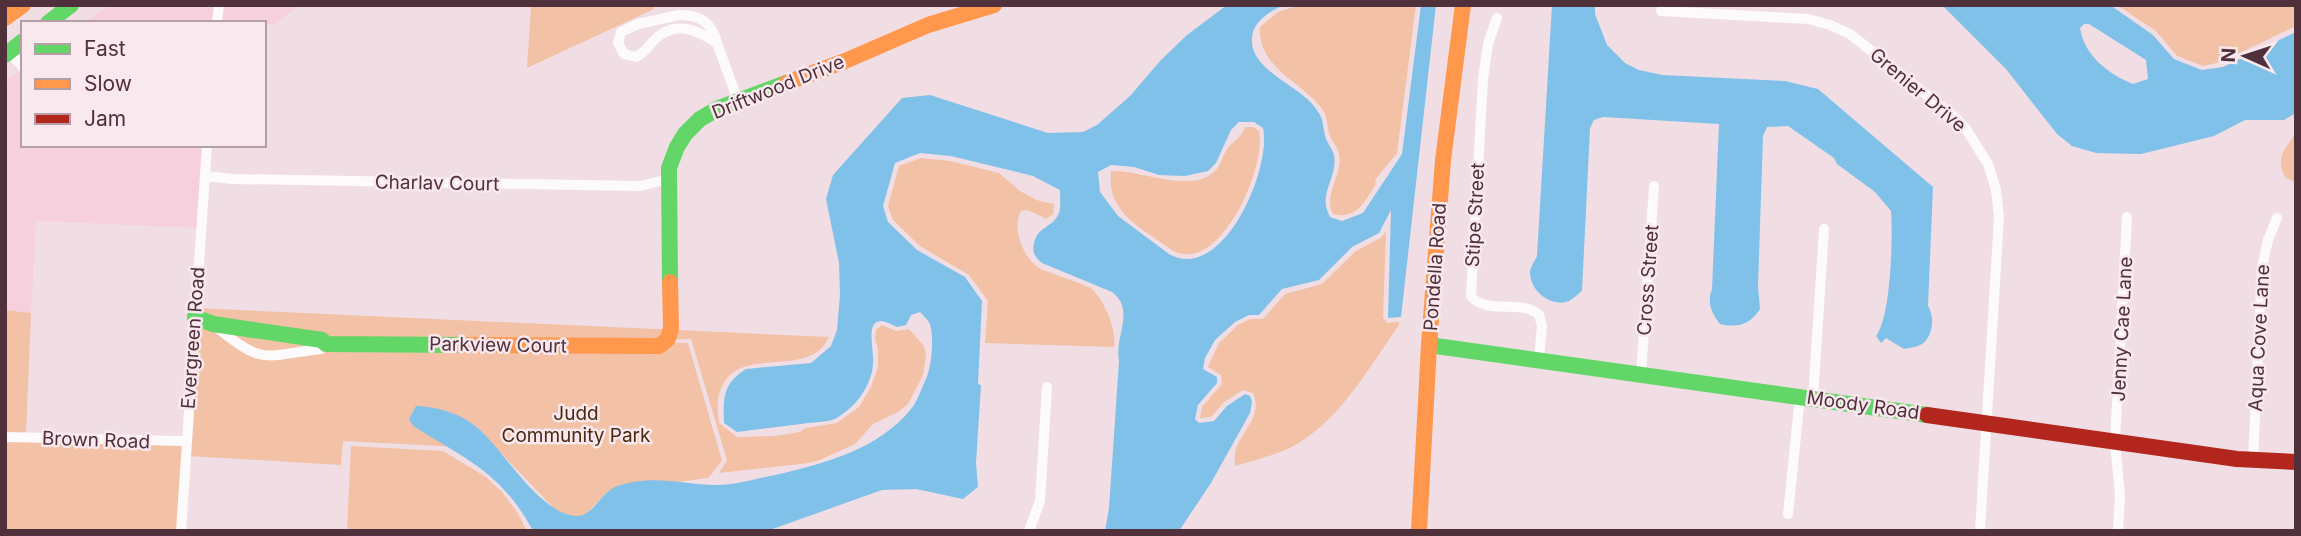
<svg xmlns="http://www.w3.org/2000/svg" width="2301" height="536" font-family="Inter,sans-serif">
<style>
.built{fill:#f7d0dd}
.green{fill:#f2c1a6}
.water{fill:#80c1ea;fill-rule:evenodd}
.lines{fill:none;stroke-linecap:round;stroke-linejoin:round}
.street{stroke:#fdfafb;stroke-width:10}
.fast{stroke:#63d668;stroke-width:16}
.slow{stroke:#ff974d;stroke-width:16}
.jam{stroke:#b3261e;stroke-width:16}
.labels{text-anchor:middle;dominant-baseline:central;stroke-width:5;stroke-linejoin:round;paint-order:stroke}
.street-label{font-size:19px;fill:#50303b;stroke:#f9e8ee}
.park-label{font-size:19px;fill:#4a290f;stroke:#f9e8ee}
</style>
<rect width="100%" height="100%" fill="#f0dee4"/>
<path class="built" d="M109,5H300L275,24L214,22L85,23Z
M23,69V145H206L199,228L36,221L31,313L5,310V82Z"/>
<path class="green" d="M531,5H654V9L527,68Z
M1300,5H1416L1397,153C1390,163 1381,170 1375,181L1376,184C1365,201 1357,220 1333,214C1322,193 1346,172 1338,151C1336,145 1332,141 1330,136C1327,128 1328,118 1323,110C1302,81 1258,69 1260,27L1278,12Z
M2117,5H2296V26L2221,62L2203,66L2177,56L2156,31Z
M1245,127H1253L1259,131C1267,167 1219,277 1172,250C1142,228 1106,213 1111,171C1138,169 1191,194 1214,172C1222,165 1222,155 1228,148C1234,140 1242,138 1245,127Z
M2296,133V182L2286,178C2274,159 2285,149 2296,133Z
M921,158L950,161L999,173L1020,191L1036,200L1054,204L1053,214L1046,219L1028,210L1021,211C1011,228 1024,262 1043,270C1058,276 1075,281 1091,288C1104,300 1117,329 1114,347L985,343L988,301L969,275L920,246L893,220L888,206L899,166Z
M1386,231L1383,318L1387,323L1399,322V325C1370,366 1342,417 1297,444C1278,455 1256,460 1235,466C1235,460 1234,454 1236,449C1243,430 1263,415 1253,393L1243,390L1224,402L1211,417L1200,418L1202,407L1222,384L1221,375L1208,367L1219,343L1238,325L1250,319H1263L1285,294L1322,284L1356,251L1382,237Z
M193,308L829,337C809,382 737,341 720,391C716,400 718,413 719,423L737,437L775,436L800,432L805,428L837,423L859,407L871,387L878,367V349L875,339L876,330L882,325L896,331L909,329L924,346L926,354L923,375L908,404L898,412L873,424L855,444L820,460L809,463L719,473L727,460L691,339L439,347L200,324L177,531H5V310L31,313L26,433L183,436Z
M201,328H231L287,336L688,343L722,461L708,478L608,491L587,513L568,523L497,449L343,441L341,465L190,456L197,334Z
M351,446L443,451L486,477L502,492L517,512L527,531H347Z"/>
<path class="water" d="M1227,5H1285C1273,9 1257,19 1253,32C1243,72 1304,83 1320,115C1324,122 1323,133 1327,141C1329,146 1333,150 1334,155C1338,178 1317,194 1330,217L1342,221L1363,213L1402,154L1421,5H1436L1401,317L1388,318L1391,210L1379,233L1352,247L1319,280L1282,289L1259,315H1249L1235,322L1215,340L1205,358L1203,369L1217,377V383L1198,405L1195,419L1199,423L1214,421L1227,406L1245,394L1250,396L1252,402L1250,413L1211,483L1179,531H1105L1109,508L1119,361C1114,337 1136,310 1112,292L1042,263C1035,257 1032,253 1034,243C1038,226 1054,227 1059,213C1061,207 1060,197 1060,190L1033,176L951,156L920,153L895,163L883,206L888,222L917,250L965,277L982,301L978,384L981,385L976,463L978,487L963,499L916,489L882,490L767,531H533C502,473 466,459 413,426L409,419L416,406C440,407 466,415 483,433C507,456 541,514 576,516C590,517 599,498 609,491C616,485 625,484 633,482C660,477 686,484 712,485C734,486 754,479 775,475C823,464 878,450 911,409C917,402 921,390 925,381C932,368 934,338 930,324C928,320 923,315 920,312L911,315L906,325L897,327C861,307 874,343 873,363C873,376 865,392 856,402C852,407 841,416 835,419C827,422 816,422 808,423C784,426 761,429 737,432L724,423C723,399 723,383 746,369L811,363L831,346L837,330L840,295L839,263L826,199L830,185L833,175L902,98L930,95L1048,133L1083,132L1097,125L1130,96L1161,60L1187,35ZM1254,122L1263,128C1272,170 1222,284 1169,254L1118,216L1100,192L1098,172L1111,165L1134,167L1159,175L1185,176L1208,171L1216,163L1231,130L1239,122Z
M1552,5H1595V14L1607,45L1625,63L1639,70L1662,75L1785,81L1818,89L1933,187L1928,306C1935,316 1933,337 1922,344C1917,347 1909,348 1904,349L1886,338L1881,343L1876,336C1891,317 1893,237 1891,211L1875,192L1837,164L1834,158L1788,126L1767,127L1763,136L1758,286L1760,309C1750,325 1737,328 1720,324C1711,312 1707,303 1712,289L1719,124L1603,117L1594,120L1590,128L1582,291C1578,294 1573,299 1569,301C1550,308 1529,290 1530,271C1531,267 1535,260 1537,256Z
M1942,5H2110L2153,35L2174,59L2202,70L2223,67L2296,32V113L2284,120H2245L2214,136L2141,154L2096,153L2072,146L2057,134L2006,69ZM2084,24H2089L2146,60L2148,79L2133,84C2108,74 2084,55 2080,28Z"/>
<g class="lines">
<path class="street" d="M1661,11L1808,19L1830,25L1850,34L1957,119L1966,129L1988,164L1996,190L1999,217L1980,531
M679,15C700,15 712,22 717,43C700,32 680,21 660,35C650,42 648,51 636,57L624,54L618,43L621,32L638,24Z
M1497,18L1488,44L1483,79L1471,296C1487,316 1521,298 1539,315L1542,326L1539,359
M217,23L219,5
M717,43L738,101
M9,52L23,67
M205,176L233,179L641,186L668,179
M215,326C264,366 263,356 321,349L326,344
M1641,373L1654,186
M1813,398L1824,229
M5,437L186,441
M2253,460L2262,267L2268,240L2277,218
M1788,514L1800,396
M181,531L207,145
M1029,531L1040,501L1047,387
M2118,531L2120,496L2115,441L2127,217"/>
<path class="fast" d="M48,23L71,5
M5,55L23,41
M670,282L669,168L677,147L685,134L700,119L719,108L786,83
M195,317L213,324L322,340L326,344L463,345
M1429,345L1927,415"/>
<path class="slow" d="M5,18L23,5
M786,83L845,61L928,25L994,5
M463,345L659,346L668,339L671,328L670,282
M1419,531L1429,345L1443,160L1463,5"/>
<path class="jam" d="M1927,415L2237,459L2296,462"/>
</g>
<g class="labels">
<g class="street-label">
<text transform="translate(778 87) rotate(-22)">Driftwood Drive</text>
<text transform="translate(1918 90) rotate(40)">Grenier Drive</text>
<text transform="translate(437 183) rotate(1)">Charlav Court</text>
<text transform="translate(1475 215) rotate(-87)">Stipe Street</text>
<text transform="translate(1435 267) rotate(-86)">Pondella Road</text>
<text transform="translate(1648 280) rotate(-86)">Cross Street</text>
<text transform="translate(2122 329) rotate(-87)">Jenny Cae Lane</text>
<text transform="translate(193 338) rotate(-86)">Evergreen Road</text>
<text transform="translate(2259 338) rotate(-87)">Aqua Cove Lane</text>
<text transform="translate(498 345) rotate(1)">Parkview Court</text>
<text transform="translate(1863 405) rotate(8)">Moody Road</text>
<text transform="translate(96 440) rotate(2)">Brown Road</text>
</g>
<g class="park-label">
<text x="576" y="413">Judd<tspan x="576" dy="22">Community Park</tspan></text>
</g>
</g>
<rect width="2301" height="536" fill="none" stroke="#50303b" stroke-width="14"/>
<rect x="21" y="21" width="245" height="126" fill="#f9e8ee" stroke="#b59ea6" stroke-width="2"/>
<rect x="35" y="44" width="35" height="10" fill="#63d668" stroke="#b59ea6" stroke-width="2"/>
<text x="84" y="56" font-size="21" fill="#50303b">Fast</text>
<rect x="35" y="79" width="35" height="10" fill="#ff974d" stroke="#b59ea6" stroke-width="2"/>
<text x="84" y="91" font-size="21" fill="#50303b">Slow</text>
<rect x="35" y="114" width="35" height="10" fill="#b3261e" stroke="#b59ea6" stroke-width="2"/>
<text x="84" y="126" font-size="21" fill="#50303b">Jam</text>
<g transform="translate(2245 56) rotate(273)" stroke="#f9e8ee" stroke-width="5" paint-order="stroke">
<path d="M0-5L12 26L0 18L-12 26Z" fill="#50303b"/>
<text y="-10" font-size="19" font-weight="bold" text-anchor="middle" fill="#50303b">N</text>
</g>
</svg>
